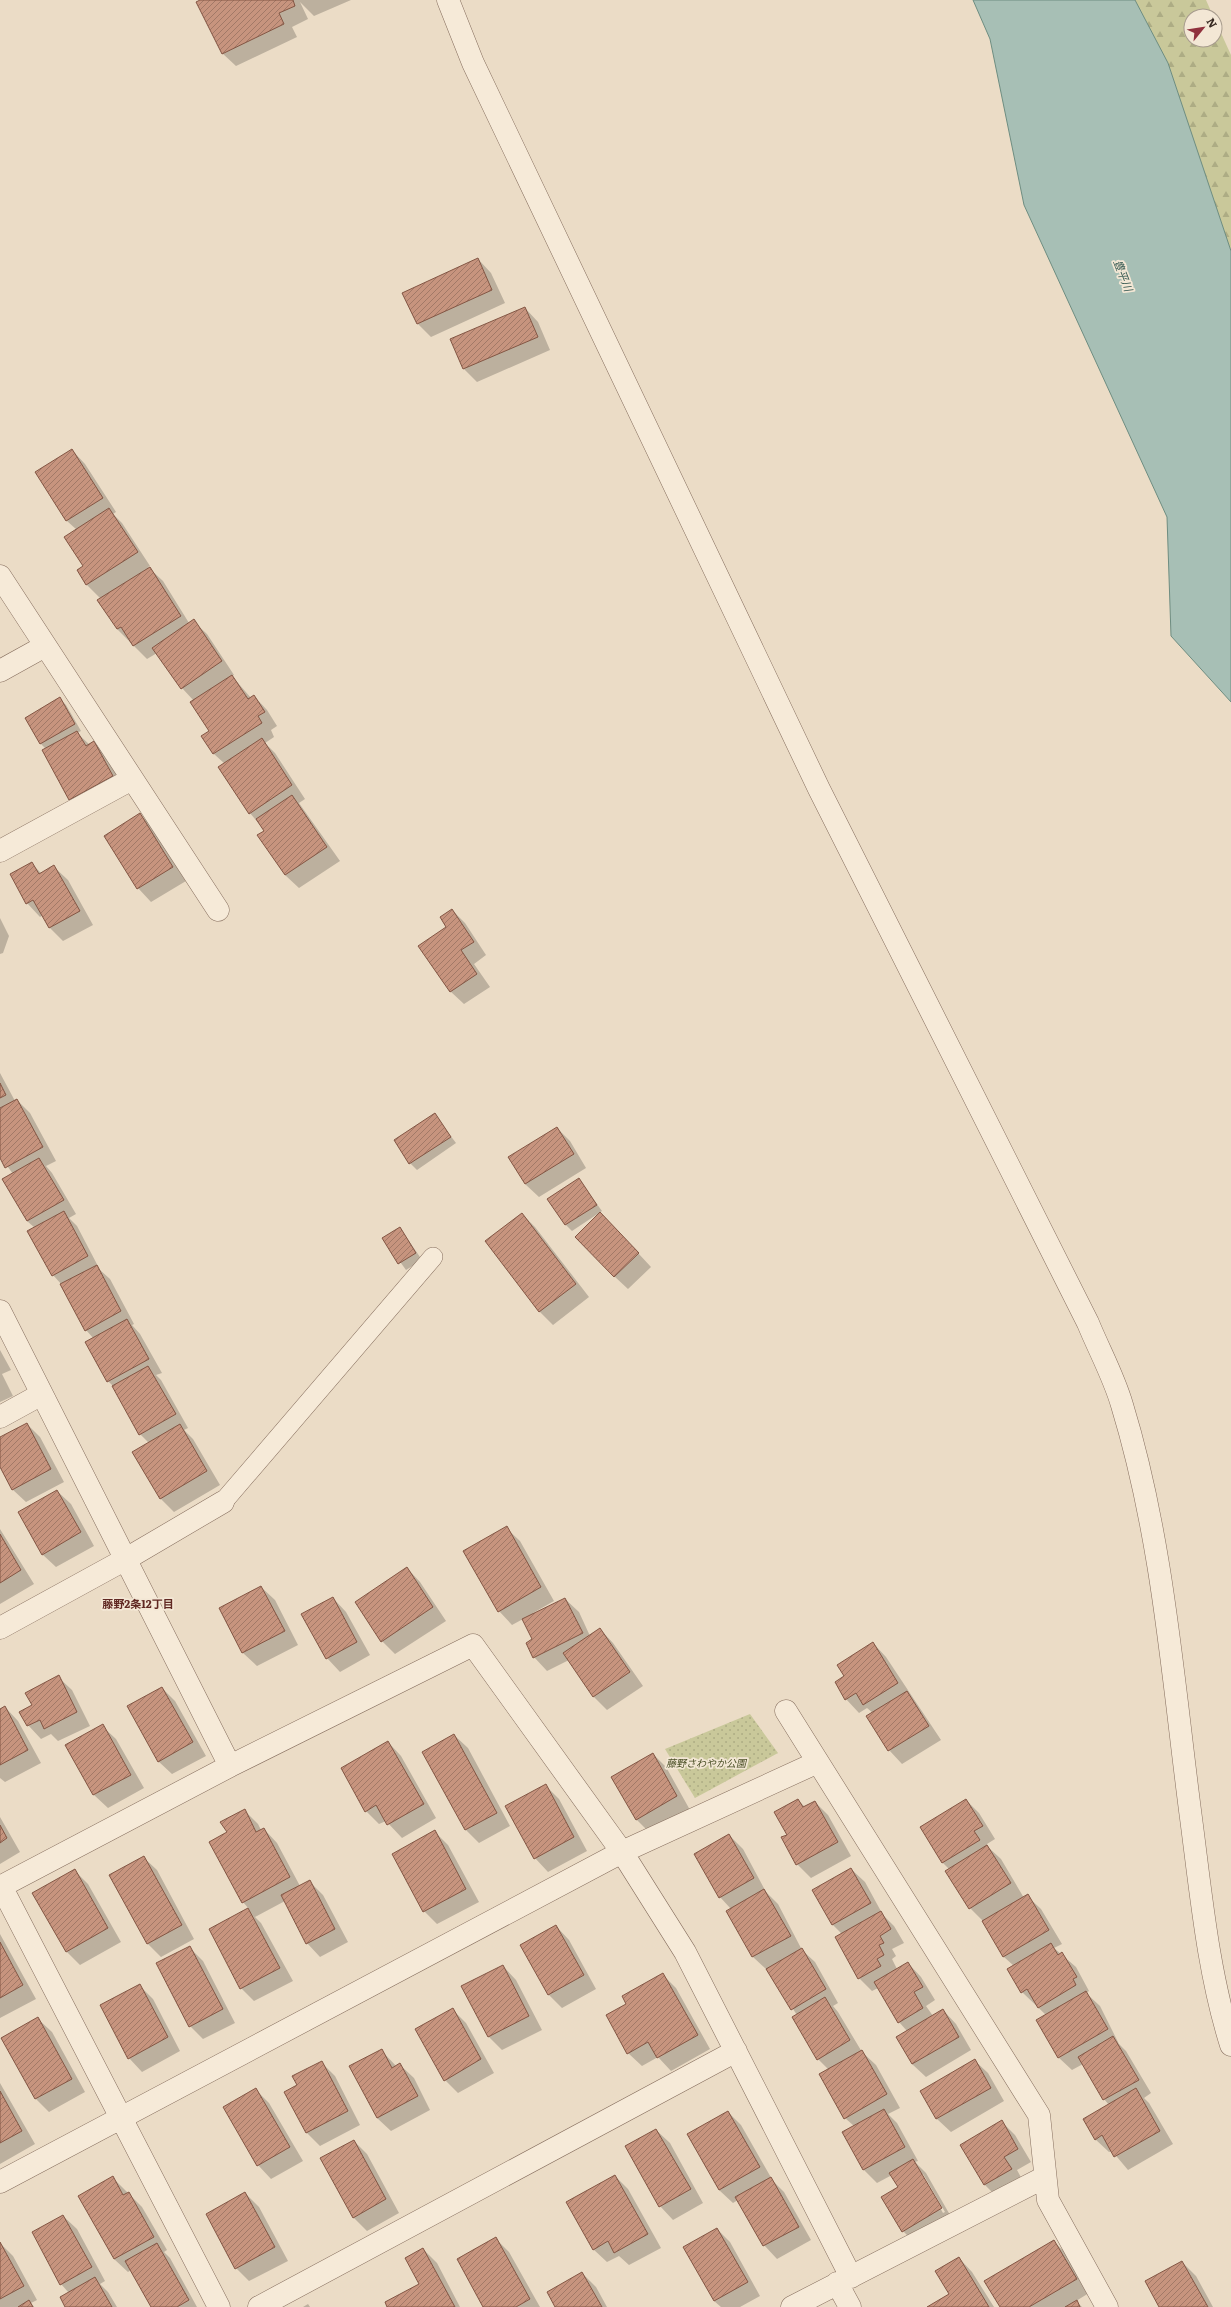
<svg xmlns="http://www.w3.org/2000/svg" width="1231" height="2307" font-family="Literata,'Noto Sans JP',serif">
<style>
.forest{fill:url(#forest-firs)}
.park{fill:url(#park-dots)}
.water{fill:#a7bfb5;stroke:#6e8d81}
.shadow{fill:#0003;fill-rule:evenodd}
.building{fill:url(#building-hatch);stroke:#835644}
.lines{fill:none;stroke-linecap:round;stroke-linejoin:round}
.service-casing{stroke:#856d5d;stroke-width:20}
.minor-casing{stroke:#856d5d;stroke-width:23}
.tertiary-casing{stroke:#856d5d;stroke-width:23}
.service{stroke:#f6ead8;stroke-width:19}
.minor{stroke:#f6ead8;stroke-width:22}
.tertiary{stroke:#f6ead8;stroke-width:22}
.labels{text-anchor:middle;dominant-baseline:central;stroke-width:3.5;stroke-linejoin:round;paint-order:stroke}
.park-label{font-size:10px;font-style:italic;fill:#4c5128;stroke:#f3e7d5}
.water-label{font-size:11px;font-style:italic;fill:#30554e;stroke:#f3e7d5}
.neighbourhood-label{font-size:11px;font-weight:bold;fill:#602822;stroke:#f3e7d5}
</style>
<defs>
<pattern id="forest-firs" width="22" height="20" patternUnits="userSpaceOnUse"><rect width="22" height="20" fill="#c9c89a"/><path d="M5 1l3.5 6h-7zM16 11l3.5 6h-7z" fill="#adac84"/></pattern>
<pattern id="park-dots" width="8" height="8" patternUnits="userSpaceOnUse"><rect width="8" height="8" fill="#c9c89a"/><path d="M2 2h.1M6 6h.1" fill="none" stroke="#adac84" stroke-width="1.8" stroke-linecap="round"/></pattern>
<pattern id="building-hatch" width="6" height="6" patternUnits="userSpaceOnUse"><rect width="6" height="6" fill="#c7947e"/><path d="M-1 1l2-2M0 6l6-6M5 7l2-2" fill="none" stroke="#a27967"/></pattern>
</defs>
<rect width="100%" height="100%" fill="#ebdcc6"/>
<path class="forest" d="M1060,0H1206L1213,16H1191V40H1215V20L1231,55V342Z"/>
<path class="park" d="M750,1714L778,1753L695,1798L665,1749Z"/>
<path class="water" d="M973,0H1135L1168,63L1231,251V702L1171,636L1167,517L1024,205L990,39Z"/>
<path class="shadow" d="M202,0H351L314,16L300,2L308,19L292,27L297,37L236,66L222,53Z
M478,259L491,273L505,303L431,337L418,324L404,294Z
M525,308L538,322L550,350L477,382L463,368Z
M72,450L85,464L116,512L113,514L122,523L150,566L148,567L163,581L189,623L193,621L207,634L234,675L232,676L251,698L254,696L267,710L277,726L271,730L274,737L265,743L275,753L305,799L299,803L340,861L299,888L285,875L265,831L250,813L225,764L214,754L203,736L210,731L194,701L182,688L157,653L147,659L117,629L99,600L101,599L87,585L78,571L84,567L77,530L67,521L37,473Z
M60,699L66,705L81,731L77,733L90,745L94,743L108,756L126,790L84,813L70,799L43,751L46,749L41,744Z
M140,814L153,828L186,881L151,902L138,888L105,836Z
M31,863L42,874L54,867L68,880L93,925L63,941L50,928L43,915L40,917L27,903Z
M452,910L465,923L486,955L474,964L490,987L464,1004L450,991L448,927Z
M0,918L9,936L3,953L0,954Z
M0,1073L15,1101L17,1100L30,1113L56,1161L46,1166L52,1173L76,1214L69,1218L77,1226L100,1270L110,1279L134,1324L132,1325L140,1334L162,1373L156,1375L161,1380L188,1428L184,1430L193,1439L220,1485L174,1512L161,1499L134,1453L150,1444L140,1434L113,1386L108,1381L94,1339L86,1330L62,1285L53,1275L35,1228L27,1221L3,1179L13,1174L0,1156Z
M434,1114L456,1143L417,1170L410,1163Z
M557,1128L570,1141L586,1168L539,1197L525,1184Z
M579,1180L602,1211L572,1231L565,1224Z
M522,1214L535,1227L589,1297L553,1325L540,1312L486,1241Z
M614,1227L651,1267L628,1289L614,1276Z
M400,1228L422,1260L406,1270L383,1238Z
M0,1350L11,1370L2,1374L13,1396L0,1402Z
M27,1424L40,1437L64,1482L26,1502L12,1489L0,1465V1438Z
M57,1491L71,1504L94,1546L56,1567L42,1554Z
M506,1528L520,1541L554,1601L533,1613L534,1614L565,1599L579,1612L590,1636L600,1629L613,1643L643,1686L607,1710L594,1697L569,1660L547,1671L534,1657L533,1640L523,1619L512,1625L499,1611Z
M0,1529L34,1584L0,1604Z
M407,1568L420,1582L446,1621L395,1654L382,1641Z
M261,1587L275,1600L298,1645L257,1666L243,1653L220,1608Z
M333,1598L346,1612L370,1655L340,1672L327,1658Z
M873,1643L886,1657L941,1740L902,1764L889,1750L868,1716L873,1713L867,1708L859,1713L846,1699V1677Z
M58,1677L72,1690L90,1726L58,1741L51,1734L41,1739L28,1725Z
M162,1688L175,1701L206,1756L172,1774L158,1761Z
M5,1707L18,1721L41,1763L5,1782L0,1778V1710Z
M102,1726L116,1739L144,1788L108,1808L94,1795L67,1745Z
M454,1735L468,1748L510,1826L479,1843L466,1830L423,1752Z
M388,1742L401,1756L436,1818L402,1838L386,1821L379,1824L366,1811Z
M653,1754L666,1767L690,1810L650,1833L636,1819Z
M546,1786L559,1799L587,1851L548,1872L535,1858Z
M798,1800L805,1807L815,1802L828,1815L851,1856L811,1878L797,1864L788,1835Z
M966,1800L979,1813L995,1839L987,1844L989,1848L1001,1859L1024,1898L1027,1896L1041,1909L1062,1944L1054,1948L1076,1967L1089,1991L1086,1993L1100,2006L1119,2044L1126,2051L1151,2093L1144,2098L1149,2103L1173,2144L1128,2170L1112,2151L1109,2152L1095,2139L1109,2105L1104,2099L1083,2064L1072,2070L1058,2057L1046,2015L1022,1992L1014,1966L1004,1957L983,1921L970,1908L949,1869L942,1862Z
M244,1810L258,1824L261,1830L264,1829L277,1843L300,1886L309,1881L323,1895L348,1942L320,1957L307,1943L285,1901L255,1917L261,1923L293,1981L254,2001L241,1988L210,1930L249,1909L243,1902L228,1833Z
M0,1817L20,1852L0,1864Z
M435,1832L448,1845L479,1902L437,1924L424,1911Z
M729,1835L743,1849L766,1892L778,1904L802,1950L815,1962L838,2003L833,2006L838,2012L862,2052L876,2065L900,2108L888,2114L897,2123L918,2161L915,2162L926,2173L954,2222L916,2244L903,2231L899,2187L892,2175L877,2183L864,2170L843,2132L854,2126L845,2118L829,2070L818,2059L793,2018L797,2015L767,1970L753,1957L727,1912L731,1909L720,1897ZM921,2174H923L945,2212L943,2213Z
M143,1857L157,1870L194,1939L161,1957L147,1943Z
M851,1869L865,1882L883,1915L894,1926L904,1943L892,1949L896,1956L892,1959L897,1969L908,1963L921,1977L935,2000L926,2006L933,2016L943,2010L956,2024L971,2050L926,2077L912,2064L907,2031L899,2022L878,1988L872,1991L859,1978L842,1934L833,1925L814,1890Z
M75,1871L88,1884L121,1942L80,1965L66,1951Z
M556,1926L569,1940L596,1989L562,2008L548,1994Z
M0,1934L36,1999L0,2018Z
M189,1947L203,1961L235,2023L203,2039L190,2026Z
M503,1966L516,1980L542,2030L502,2050L489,2037L463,1987Z
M663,1975L676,1988L710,2049L671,2071L658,2057L642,2066L628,2053L627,2004Z
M139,1985L153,1999L180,2051L142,2072L129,2058Z
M452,2009L466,2023L494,2073L458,2093L445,2080Z
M38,2019L52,2032L85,2092L49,2112L36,2099L3,2039Z
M381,2050L397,2067L400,2065L414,2078L430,2110L391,2131L377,2118Z
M974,2060L988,2073L1004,2101L951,2132L937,2119L921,2091Z
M321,2062L335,2076L360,2125L320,2146L306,2132L298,2086Z
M0,2083L35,2144L0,2164Z
M256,2090L269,2103L303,2161L271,2179L258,2165Z
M728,2112L741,2125L773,2181L784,2192L811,2240L777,2259L764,2245L738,2200L733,2203L719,2190Z
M1002,2122L1015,2135L1031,2162L1017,2170L1024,2183L998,2198L985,2185L962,2146Z
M656,2130L670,2143L703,2203L673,2220L660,2206L626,2147Z
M354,2141L367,2154L399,2213L367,2231L353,2217Z
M615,2176L628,2189L661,2248L629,2265L619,2256L607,2262L593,2249Z
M113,2178L142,2207L167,2250L164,2252L170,2258L197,2307H152L131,2270L128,2272L114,2259Z
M245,2193L259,2207L288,2261L249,2281L236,2268Z
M63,2216L77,2229L105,2281L100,2284L108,2292L117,2307H67L69,2293L61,2284Z
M717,2229L730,2242L760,2296L740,2307H721L714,2301Z
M496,2239L509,2252L540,2307H484Z
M1054,2242L1068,2255L1089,2293L1076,2301L1082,2307H1001Z
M0,2243L13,2256L37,2300L31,2303L34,2307H0Z
M423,2249L437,2263L460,2307H389L421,2284Z
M959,2258L972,2272L994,2307H929L950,2295Z
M1182,2262L1196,2276L1213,2307H1160Z
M582,2273L596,2287L607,2307H556Z
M308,2304L310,2307H303Z"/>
<path class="building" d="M200,0H293L295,6L279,13L284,24L222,54L196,2Z
M478,258L492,290L417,324L402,293Z
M525,307L538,337L463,369L450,339Z
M72,449L103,498L66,521L35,472Z
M109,508L138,552L86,585L77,570L83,566L64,537Z
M150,567L181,616L133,646L121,627L117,629L97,600Z
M194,619L222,661L181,689L152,648Z
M232,675L248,699L254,695L265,712L258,716L262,723L213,754L201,736L209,731L190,702Z
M60,697L75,724L40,744L25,718Z
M77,731L86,746L94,741L113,776L69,800L42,750Z
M262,738L292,785L249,814L218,767Z
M292,795L327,847L285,875L257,835L264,831L256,819Z
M140,813L173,867L137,889L104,836Z
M32,862L39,874L54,865L80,911L49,928L33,900L26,904L10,874Z
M452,909L474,942L461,950L477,974L450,992L418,946L446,927L440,917Z
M0,1083L6,1095L0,1098Z
M17,1099L43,1147L5,1168L0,1158V1108Z
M435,1113L451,1137L409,1164L394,1140Z
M557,1127L574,1154L525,1184L508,1157Z
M39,1158L64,1200L27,1221L2,1179Z
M579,1178L597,1205L565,1225L547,1199Z
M64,1211L88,1256L52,1276L27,1231Z
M600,1212L639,1253L614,1277L575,1237Z
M522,1213L576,1284L539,1312L485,1241Z
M400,1227L416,1253L398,1264L382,1238Z
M97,1265L121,1311L85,1331L60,1284Z
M127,1319L149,1359L107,1382L85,1342Z
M148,1366L176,1414L139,1435L112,1386Z
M27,1423L51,1469L12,1490L0,1467V1437Z
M180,1424L207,1471L160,1499L132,1452Z
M57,1490L81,1532L42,1555L18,1512Z
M507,1526L541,1587L498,1612L463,1551Z
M0,1534L21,1570L0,1583Z
M407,1567L433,1607L381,1642L355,1602Z
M261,1586L285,1631L242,1653L219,1608Z
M333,1597L357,1642L326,1659L301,1614Z
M565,1598L583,1633L533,1658L526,1643L532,1639L522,1619Z
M600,1628L630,1672L593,1697L563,1653Z
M873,1642L898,1683L863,1705L856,1693L845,1700L835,1682L844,1676L837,1665Z
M59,1675L77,1712L44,1729L40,1720L27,1726L19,1712L32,1705L25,1693Z
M162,1687L193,1742L158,1762L127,1706Z
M907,1691L929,1726L888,1751L866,1716Z
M5,1706L28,1750L0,1765V1709Z
M103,1724L131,1775L93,1795L65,1745Z
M454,1734L497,1813L465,1830L422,1752Z
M388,1741L424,1804L387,1825L376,1805L365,1812L341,1768Z
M653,1753L677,1796L636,1820L611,1777Z
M546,1784L574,1837L534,1859L505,1806Z
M798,1799L803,1807L815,1801L838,1842L796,1865L781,1837L787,1835L774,1812Z
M966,1799L983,1826L974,1831L980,1840L942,1863L920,1827Z
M245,1809L256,1832L264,1828L290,1877L242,1903L209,1842L227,1832L220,1822Z
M0,1825L7,1838L0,1843Z
M435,1830L466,1889L423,1912L392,1854Z
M729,1834L754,1878L719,1898L694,1854Z
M987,1845L1011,1883L969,1909L945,1871Z
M144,1856L182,1925L147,1944L109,1875Z
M851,1868L871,1903L832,1925L812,1890Z
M75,1869L108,1928L66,1952L32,1893Z
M310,1880L335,1929L306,1944L281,1895Z
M764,1889L791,1936L752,1957L726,1911Z
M1028,1894L1049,1930L1003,1957L982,1921Z
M248,1908L280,1968L240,1989L209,1929Z
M881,1911L891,1929L880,1936L884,1943L879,1945L884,1955L877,1959L881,1966L858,1979L835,1937Z
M556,1925L584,1975L548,1995L520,1945Z
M0,1942L23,1985L0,1998Z
M1051,1943L1058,1955L1062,1952L1077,1977L1073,1979L1076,1985L1038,2008L1027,1989L1021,1993L1007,1969Z
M190,1946L223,2009L189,2027L156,1963Z
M802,1948L826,1989L791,2010L766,1969Z
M908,1962L923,1987L914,1992L923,2008L898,2023L874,1982Z
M503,1965L529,2016L488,2037L461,1986Z
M663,1973L698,2035L657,2058L648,2042L627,2054L606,2015L626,2004L622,1996Z
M140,1984L168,2037L128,2059L100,2005Z
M1086,1991L1108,2029L1058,2058L1036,2020Z
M825,1997L850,2040L817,2060L792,2017Z
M453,2008L481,2059L444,2081L415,2029Z
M943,2009L959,2037L912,2064L896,2037Z
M38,2017L72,2079L35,2099L1,2038Z
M1113,2036L1139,2080L1103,2100L1078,2057Z
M382,2049L392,2068L400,2063L418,2096L377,2118L349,2066Z
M862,2050L887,2094L844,2119L819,2074Z
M975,2059L991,2088L936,2119L920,2091Z
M322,2061L348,2111L306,2133L284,2092L297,2085L292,2076Z
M256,2088L290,2147L257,2166L223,2107Z
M1136,2088L1160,2131L1114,2157L1102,2135L1095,2140L1083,2119Z
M0,2091L22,2131L0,2143Z
M884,2109L905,2147L863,2170L842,2132Z
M728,2111L760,2167L719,2190L687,2134Z
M1002,2120L1018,2149L1004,2157L1012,2169L984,2185L960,2145Z
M656,2129L691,2189L659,2207L625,2146Z
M354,2140L386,2199L353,2218L320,2158Z
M913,2159L942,2208L902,2232L881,2197L898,2187L889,2173Z
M615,2175L648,2234L614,2253L608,2241L593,2250L566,2202Z
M113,2176L123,2195L129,2192L154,2237L114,2259L78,2196Z
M771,2177L799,2227L763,2246L735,2197Z
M245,2192L275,2247L235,2269L206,2214Z
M63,2215L92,2267L60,2285L32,2232Z
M717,2228L748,2282L714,2301L683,2247Z
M496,2237L530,2299L516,2307H483L457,2259Z
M1054,2240L1077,2279L1029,2307H1000L984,2281Z
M0,2242L24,2286L0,2299Z
M157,2243L189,2300L177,2307H151L125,2261Z
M423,2248L455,2307H387L385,2302L419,2284L405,2258Z
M959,2257L989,2307H927L949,2294L935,2271Z
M1182,2261L1208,2307H1159L1145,2281Z
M582,2272L602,2307H555L547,2292Z
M95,2277L112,2307H65L60,2297Z
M29,2300L33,2307H18Z
M1077,2300L1080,2307H1065Z"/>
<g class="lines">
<g class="service-casing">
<path id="service" d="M223,1502L433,1257"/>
</g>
<g class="minor-casing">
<path id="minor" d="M0,576L218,910
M0,671L45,646
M0,851L132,779
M0,1311L230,1766L0,1887
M0,1417L42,1394
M0,1628L126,1559L223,1502
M786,1711L1039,2115L1048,2200L1107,2307
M230,1766L473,1645L622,1852L685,1952L851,2277
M1,1886L219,2307
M0,2182L622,1852L818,1762
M837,2283L850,2307
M259,2307L736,2051
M792,2307L1045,2177"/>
</g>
<g class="tertiary-casing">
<path id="tertiary" d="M448,0L473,63L819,789L1088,1323C1099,1350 1114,1377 1122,1405C1163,1539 1173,1681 1191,1818C1201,1894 1208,1972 1231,2045"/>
</g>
<use href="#service" class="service"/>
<use href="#minor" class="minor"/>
<use href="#tertiary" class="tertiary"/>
</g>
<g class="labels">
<g class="park-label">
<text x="706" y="1762">藤野さわやか公園</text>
</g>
<g class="water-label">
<text transform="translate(1124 275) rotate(69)">豊平川</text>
</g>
<g class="neighbourhood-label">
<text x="138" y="1603">藤野2条12丁目</text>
</g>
</g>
<g transform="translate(1203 28) rotate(60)"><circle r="19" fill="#f3e7d5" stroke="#a79b8d"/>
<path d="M0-3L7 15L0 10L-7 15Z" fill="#90313d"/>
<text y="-6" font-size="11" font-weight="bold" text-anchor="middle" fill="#362820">N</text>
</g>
</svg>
